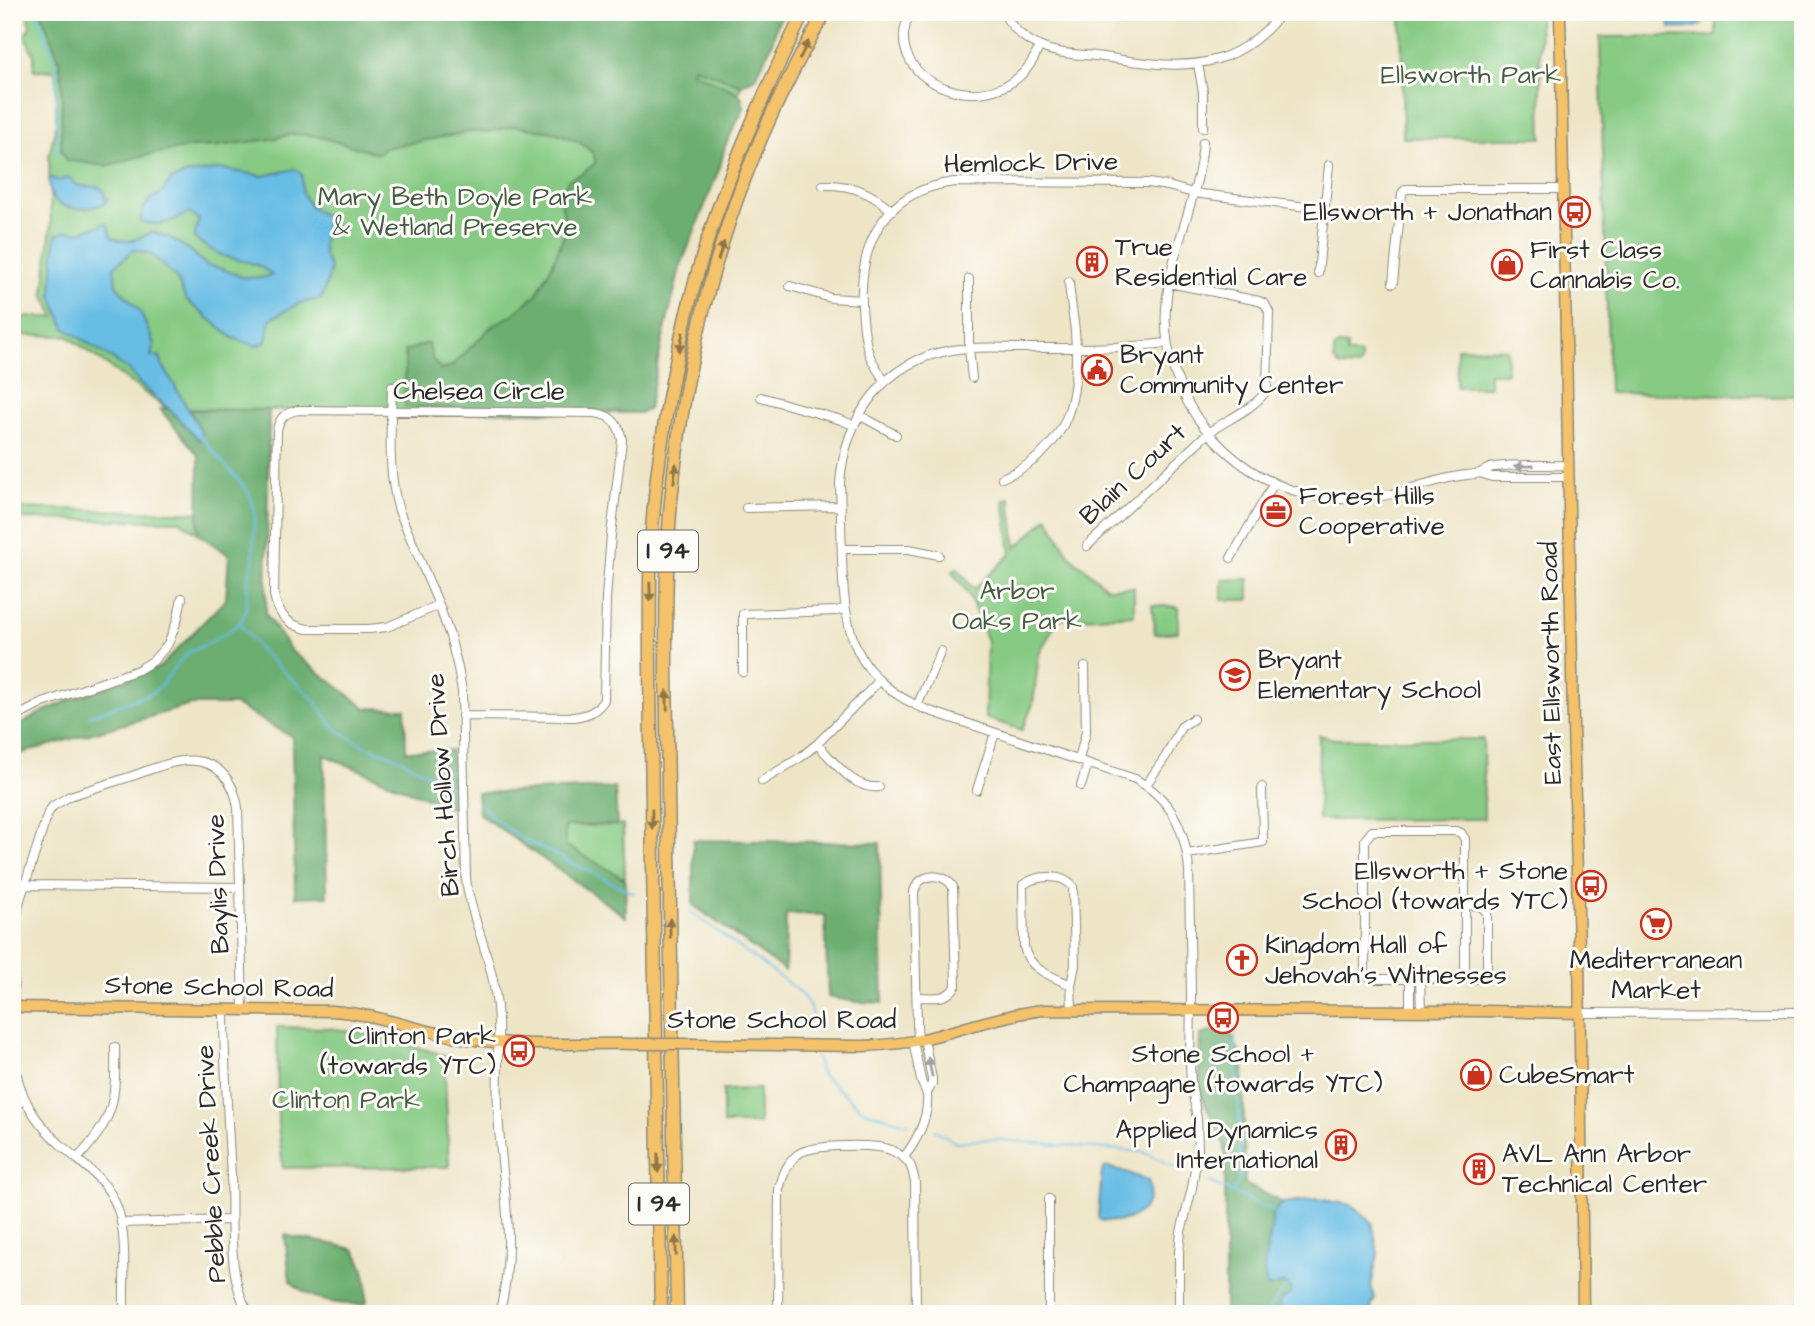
<svg xmlns="http://www.w3.org/2000/svg" width="1815" height="1326" font-family="'Architects Daughter',sans-serif">
<style>
.green{fill:#86ca83;stroke:#587a57;stroke-width:2}
.forest{fill:#6cae71;stroke:#4c6c4e;stroke-width:2}
.water{fill:#68bde5;stroke:#4a7488;stroke-width:2}
.lines{fill:none;stroke-linecap:round;stroke-linejoin:round}
.stream{stroke:#68bde5;stroke-width:2}
.minor-casing{stroke:#8c8879;stroke-width:10}
.major-casing{stroke:#8c8879;stroke-width:13}
.highway-casing{stroke:#8c8879;stroke-width:15}
.minor{stroke:#fff;stroke-width:8}
.major{stroke:#f3c26a;stroke-width:10}
.highway{stroke:#f3c26a;stroke-width:12}
.major-bridge-casing{stroke:#8c8879;stroke-width:13;stroke-linecap:butt}
.major-bridge{stroke:#f3c26a;stroke-width:10}
.oneway{fill:#8f764a}
.oneway2{fill:#a0a0a0}
.labels{text-anchor:middle;dominant-baseline:central;stroke-width:6;stroke-linejoin:round;paint-order:stroke}
.shield{fill:#fdfcf7;stroke:#6a6a68;stroke-width:2}
.shield-label{font-size:24px;font-weight:bold;fill:#2b2b2b}
.park-label{font-size:26px;fill:#465b45;stroke:#fdfcf7}
.street-label{font-size:26px;fill:#2b2b2b;stroke:#fdfcf7}
.poi-label{font-size:26px;fill:#2b2b2b;stroke:#fdfcf7;text-anchor:start}
</style>
<rect width="100%" height="100%" fill="#fdfcf7"/>
<filter id="ink" filterUnits="userSpaceOnUse"><feTurbulence type="fractalNoise" baseFrequency=".0143" numOctaves="2"/><feDisplacementMap in="SourceGraphic" scale="14" xChannelSelector="R" yChannelSelector="G"/><feConvolveMatrix kernelMatrix="1 2 1 2 8 2 1 2 1" color-interpolation-filters="sRGB"/></filter>
<filter id="wash" filterUnits="userSpaceOnUse"><feTurbulence type="fractalNoise" baseFrequency=".00686" numOctaves="4" result="noise"/><feDisplacementMap in="SourceGraphic" scale="28" xChannelSelector="R" yChannelSelector="G"/><feGaussianBlur stdDeviation="1.57" result="paint"/><feColorMatrix in="noise" values="0 0 0 0 0 0 0 0 0 0 0 0 0 0 0 0 0 1.4 0 .05"/><feComposite in="paint" operator="in"/></filter>
<g filter="url(#wash)">
<rect width="100%" height="100%" fill="#eee5c7"/>
<path class="green" d="M27,12H777L749,68L718,139L656,336L640,413L167,409L67,336L12,335V317H55L44,294L51,224L49,156L56,124V71L34,70V56L25,35L30,26Z
M1401,12H1539L1542,138H1403Z
M1716,12H1803V396L1609,393L1600,37L1716,36Z
M1338,345L1347,346V354H1358L1361,356V365L1358,367L1340,366L1334,360V349Z
M1457,348L1507,349V373H1489V387H1457Z
M1010,498L1016,548L1048,517C1057,532 1068,561 1084,567L1107,588L1134,587V615L1058,619L1039,654L1033,704L1022,730L985,718L987,641L968,593L952,572L957,568L974,589L1011,554L1004,499Z
M12,508L251,514L248,568L180,521L12,519Z
M1249,579V600H1222V580Z
M1152,605L1178,607V632L1155,634Z
M1319,735L1335,739H1483L1484,819L1318,820Z
M623,825L625,879L565,846V826Z
M277,1027L328,1028L371,1034L444,1055L449,1167L283,1168L278,1124Z
M759,1089V1124H723V1090Z"/>
<path class="forest" d="M41,12H787L778,22L771,46L755,78L741,85L694,67L691,71L735,91L742,97L744,108L725,146L720,167L680,268L661,347L648,410L640,413L405,407V351L428,343L433,360L441,370L452,366L492,326L512,315L536,295L552,265L564,235V217L560,195L569,179L582,174L596,162L592,152L579,142L558,133L514,126L489,132H470L383,148L380,152L376,153L316,136L292,134L272,139L217,146L189,147L138,157L106,166L67,160L61,150L62,80L59,60Z
M160,409H169L198,439L202,433L189,410H269L266,614L291,651L366,708L405,709L406,751L451,750L453,809L324,755L327,896L295,897L292,737L235,705H191L12,756V730L40,713L75,698L160,667L226,599L229,555L198,534L199,456Z
M615,788L617,825L565,826V845L625,879L626,917L479,814L477,793Z
M693,840L880,843L883,1003L856,1002L828,997L825,915L786,914L785,971L693,905Z
M1227,1027L1243,1059L1245,1184L1283,1203L1272,1214L1273,1225L1266,1251L1285,1283L1291,1289L1290,1295L1281,1300L1279,1314H1225V1146L1199,1090L1200,1035Z
M285,1235C308,1241 332,1242 355,1250C365,1269 369,1281 366,1304C336,1305 313,1302 290,1281Z"/>
<path class="water" d="M1668,12H1702V24C1693,30 1680,28 1670,28Z
M222,169L263,176L295,169L302,175V192L310,206L327,218L323,242L324,255L330,268L329,277L321,299L300,303L270,319L266,342L256,346L233,338L186,300L177,279L151,254L134,250L114,267L116,285L140,311L154,344L151,357L160,356L162,364L202,433L199,440L169,409L139,383L129,370L65,328L52,296L54,254L56,235L66,231L79,232L107,223L112,237C131,245 135,239 153,232L170,238L190,250L206,265L220,268L242,277L261,278L272,275C257,261 243,262 224,256C213,252 203,245 194,238L199,220L189,213C170,222 162,227 140,222L143,211L145,206L152,198L161,194L171,180L187,174Z
M66,177L70,178C76,189 88,186 100,187L105,193L104,196L107,198L105,203C90,210 60,213 52,195C49,190 50,183 49,178H53L54,180H65Z
M1803,602V691L1797,688L1795,681V652L1802,638L1798,614Z
M1108,1167L1148,1180C1156,1212 1128,1225 1100,1220L1098,1217L1102,1172L1104,1168Z
M1316,1199L1352,1205L1372,1222L1378,1254L1371,1286L1375,1298L1371,1306L1372,1314H1279L1281,1300L1290,1295L1291,1289L1285,1283L1268,1288C1257,1261 1275,1240 1272,1214L1283,1203Z"/>
<g class="lines">
<path class="stream" d="M37,12L56,62L57,155
M240,624L261,651L313,698L334,728L363,745L399,758L454,789
M89,716L152,693L162,684L178,663L189,652L208,644L240,623L246,611L248,580L253,561L255,510L248,491L200,436
M480,803L492,816L518,837L634,893
M691,912L795,988C809,1001 814,1014 817,1032
M816,1057L821,1074L864,1111L909,1124
M935,1130L955,1142L989,1139L1143,1152L1175,1167
M1209,1182L1274,1211
M1232,1193L1240,1179V1124L1236,1069L1235,1026
M1265,1314L1286,1286"/>
</g>
</g>
<g filter="url(#ink)">
<g class="lines">
<g class="minor-casing">
<path id="minor" d="M911,12C872,85 1007,133 1039,47
M1003,12C1011,27 1022,38 1037,45C1054,54 1076,54 1095,56C1136,61 1177,71 1218,59C1243,52 1266,33 1282,12
M1198,64L1203,92V128
M1203,142C1199,199 1169,252 1166,308C1163,351 1179,397 1207,431C1253,486 1322,511 1392,494C1413,488 1433,481 1454,477C1462,475 1472,475 1480,473C1485,471 1489,467 1495,467C1519,463 1545,466 1569,465
M823,185C850,184 872,192 891,210
M1318,273L1329,165
M969,279V348L972,378
M1393,283L1402,193L1406,189H1563
M790,286L831,298L862,300
M1167,343C1119,349 1071,348 1022,348C999,348 975,346 952,350C884,361 845,417 840,483C841,508 841,533 842,558C844,631 853,680 927,710L1135,779C1172,799 1185,829 1189,870L1191,996L1190,1064L1191,1082L1197,1119L1198,1149L1192,1188L1181,1232L1179,1251V1314
M885,382C880,373 873,364 869,354C864,338 863,322 862,306C859,240 886,191 954,182L1148,183L1168,186L1193,193L1324,209
M392,387C391,428 387,471 399,511L439,605L450,636L458,668L462,691L466,878C470,915 488,949 494,986C502,1026 496,1067 498,1108C500,1179 519,1242 499,1314
M761,397L841,420L853,425
M859,415L896,435
M1480,473L1492,477H1569
M1002,478C1070,450 1080,398 1075,331C1073,314 1070,298 1069,282
M746,508L841,506
M1087,546L1208,433C1227,419 1253,410 1267,390L1269,312L1265,304L1259,301L1169,283
M842,549H909L939,555
M1231,558L1274,483
M439,605L387,627L369,629H307C288,625 278,615 274,595L277,430C280,417 285,413 298,410L595,413C612,415 619,424 622,440L611,535L606,598L604,700C596,712 588,715 574,717L462,716
M743,672V614L836,611L844,609
M917,706L941,651
M12,719L43,703L138,670L153,661L168,644L177,621L182,598
M817,744C834,761 853,790 879,787
M1079,759L1086,732L1085,667
M762,781L801,757L817,744L879,681
M1146,785L1166,756L1181,727L1193,719
M1081,786L1088,763
M977,790L995,733
M1372,831H1456L1461,833L1465,839V979H1373L1367,975L1365,970V840Z
M1187,854L1263,842L1262,787
M24,885L240,887
M1465,905C1475,905 1482,904 1487,913V972C1482,980 1474,979 1465,979
M1410,979V1011
M1420,979L1421,1011
M1071,985C1053,977 1028,969 1024,947L1023,885C1036,875 1062,873 1073,887L1075,965L1071,985L1072,1010
M917,997C932,997 948,1001 956,985L953,887C944,871 918,873 914,892L917,1024L918,1040
M224,1009C224,1065 228,1121 231,1176C233,1217 226,1281 250,1314
M1580,1013L1803,1012
M924,1039L932,1079V1084L927,1093
M12,1106L25,1100
M904,1157C917,1141 929,1117 927,1095C926,1090 922,1085 921,1080C918,1067 916,1054 913,1041
M77,1159C115,1118 116,1101 115,1047
M1049,1199V1314
M121,1223L232,1220
M124,1314C123,1283 128,1235 117,1207C107,1179 81,1164 60,1144C32,1119 19,1095 13,1057L14,933L19,903L48,813L53,806L70,796C91,789 111,783 132,776C161,766 197,748 223,774C232,783 236,795 238,807L243,1009
M778,1314L779,1189C783,1176 786,1164 797,1155C809,1144 862,1145 879,1147C887,1148 897,1152 904,1158C912,1164 913,1173 915,1182L916,1314"/>
</g>
<g class="major-casing">
<path id="major" d="M1560,12L1573,725L1579,947L1583,1314
M12,1007L332,1011C379,1014 422,1033 469,1039C523,1047 583,1043 637,1044
M693,1044L864,1046C883,1045 901,1044 919,1040C961,1030 1001,1015 1043,1010L1485,1011L1580,1013"/>
</g>
<g class="highway-casing">
<path id="highway" d="M661,1314C658,1145 654,976 652,807C651,731 649,656 650,580C651,492 666,402 686,316C712,209 755,110 804,12
M677,1314L666,671C666,614 666,558 671,501C681,392 705,282 744,180C766,122 794,66 825,12"/>
</g>
<use href="#minor" class="minor"/>
<use href="#major" class="major"/>
<use href="#highway" class="highway"/>
<g class="major-bridge-casing">
<path id="major-bridge" d="M637,1044H693"/>
</g>
<use href="#major-bridge" class="major-bridge"/>
</g>
<defs><path id="oneway-solid" d="M-6-.8H1V-3.2L6.5 0L1 3.2V.8H-6Z" transform="scale(1.75)"/></defs>
<g class="oneway">
<use href="#oneway-solid" transform="translate(804 50) rotate(-63)"/>
<use href="#oneway-solid" transform="translate(721 251) rotate(-72)"/>
<use href="#oneway-solid" transform="translate(681 342) rotate(102)"/>
<use href="#oneway-solid" transform="translate(675 473) rotate(-83)"/>
<use href="#oneway-solid" transform="translate(650 592) rotate(89)"/>
<use href="#oneway-solid" transform="translate(667 700) rotate(-91)"/>
<use href="#oneway-solid" transform="translate(652 819) rotate(89)"/>
<use href="#oneway-solid" transform="translate(670 928) rotate(-91)"/>
<use href="#oneway-solid" transform="translate(658 1163) rotate(89)"/>
<use href="#oneway-solid" transform="translate(676 1246) rotate(-91)"/>
</g>
<g class="oneway2">
<use href="#oneway-solid" transform="translate(1524 466) rotate(179)"/>
<use href="#oneway-solid" transform="translate(930 1067) rotate(-102)"/>
</g>
</g>
<defs>
<g id="bus-ring" transform="scale(1.575)"><circle r="9.5" fill="#fdfcf7" stroke="#c8321e" stroke-width="1.5"/><path d="M-5-6H5V4H4V6H2V4H-2V6H-4V4H-5ZM-3.5-4V0h7V-4ZM-3.5 1.2v1.5H-2V1.2ZM2 1.2v1.5H3.5V1.2Z" fill="#c8321e"/></g>
<g id="building-ring" transform="scale(1.575)"><circle r="9.5" fill="#fdfcf7" stroke="#c8321e" stroke-width="1.5"/><path d="M-4-6H4V6H1V3H-1V6H-4ZM-2.5-4.3h1.7v1.8h-1.7ZM.8-4.3h1.7v1.8H.8ZM-2.5-1h1.7V.8h-1.7ZM.8-1h1.7V.8H.8Z" fill="#c8321e"/></g>
<g id="shop-ring" transform="scale(1.575)"><circle r="9.5" fill="#fdfcf7" stroke="#c8321e" stroke-width="1.5"/><path d="M-5-2.5h2.3a2.7 3.5 0 0 1 5.4 0H5L5.5 6h-11ZM-1.5-2.5h3a1.5 2.3 0 0 0-3 0Z" fill="#c8321e"/></g>
<g id="civic-ring" transform="scale(1.575)"><circle r="9.5" fill="#fdfcf7" stroke="#c8321e" stroke-width="1.5"/><path d="M-.6-6.5H3V-4.5H.6V-3L4-1V1h2V6H-6V1h2V-1L-.6-3ZM-1.2 2.5V6h2.4V2.5Z" fill="#c8321e"/></g>
<g id="office-ring" transform="scale(1.575)"><circle r="9.5" fill="#fdfcf7" stroke="#c8321e" stroke-width="1.5"/><path d="M-6-3h4V-5.5h4V-3h4V5H-6ZM-1-4.5V-3h2v-1.5ZM-6 0V1H6V0Z" fill="#c8321e"/></g>
<g id="school-ring" transform="scale(1.575)"><circle r="9.5" fill="#fdfcf7" stroke="#c8321e" stroke-width="1.5"/><path d="M0-5L7-2L0 1L-7-2ZM-4 1L0 2.5L4 1V4Q0 6-4 4Z" fill="#c8321e"/></g>
<g id="supermarket-ring" transform="scale(1.575)"><circle r="9.5" fill="#fdfcf7" stroke="#c8321e" stroke-width="1.5"/><path d="M-6-5.5h2.5l.6 2H6L4.5 2H-2.5L-4.4-4H-6ZM-1.5 3.2a1.3 1.3 0 1 0 .1 0ZM3 3.2a1.3 1.3 0 1 0 .1 0Z" fill="#c8321e"/></g>
<g id="church-ring" transform="scale(1.575)"><circle r="9.5" fill="#fdfcf7" stroke="#c8321e" stroke-width="1.5"/><path d="M-1.2-6h2.4v3.5h3.3v2.4h-3.3V6h-2.4V-.1h-3.3v-2.4h3.3Z" fill="#c8321e"/></g>
</defs>
<g fill-rule="evenodd">
<use href="#bus-ring" x="1575" y="212"/>
<use href="#building-ring" x="1092" y="262"/>
<use href="#shop-ring" x="1507" y="265"/>
<use href="#civic-ring" x="1097" y="370"/>
<use href="#office-ring" x="1276" y="511"/>
<use href="#school-ring" x="1235" y="675"/>
<use href="#bus-ring" x="1591" y="886"/>
<use href="#supermarket-ring" x="1656" y="924"/>
<use href="#church-ring" x="1242" y="960"/>
<use href="#bus-ring" x="1223" y="1018"/>
<use href="#bus-ring" x="519" y="1051"/>
<use href="#shop-ring" x="1476" y="1075"/>
<use href="#building-ring" x="1341" y="1145"/>
<use href="#building-ring" x="1479" y="1169"/>
</g>
<g class="labels">
<g class="shield">
<rect x="638" y="530.5" width="60" height="41" rx="5"/>
<rect x="629" y="1183.5" width="60" height="41" rx="5"/>
</g>
<g class="shield-label">
<text x="668" y="551">I 94</text>
<text x="659" y="1204">I 94</text>
</g>
<g class="park-label">
<text x="1471" y="75">Ellsworth Park</text>
<text x="455" y="197">Mary Beth Doyle Park<tspan x="455" dy="30">&amp; Wetland Preserve</tspan></text>
<text x="1017" y="591">Arbor<tspan x="1017" dy="30">Oaks Park</tspan></text>
<text x="346" y="1100">Clinton Park</text>
</g>
<g class="street-label">
<text transform="translate(1031 163) rotate(-1)">Hemlock Drive</text>
<text x="479" y="391">Chelsea Circle</text>
<text transform="translate(1133 474) rotate(-43)">Blain Court</text>
<text transform="translate(1551 663) rotate(-91)">East Ellsworth Road</text>
<text transform="translate(443 785) rotate(-94)">Birch Hollow Drive</text>
<text transform="translate(218 884) rotate(-92)">Baylis Drive</text>
<text transform="translate(219 987) rotate(1)">Stone School Road</text>
<text x="782" y="1020">Stone School Road</text>
<text transform="translate(211 1164) rotate(-93)">Pebble Creek Drive</text>
</g>
<g class="poi-label">
<text x="1552" y="212" text-anchor="end">Ellsworth + Jonathan</text>
<text x="1115" y="247">True<tspan x="1115" dy="30">Residential Care</tspan></text>
<text x="1530" y="250">First Class<tspan x="1530" dy="30">Cannabis Co.</tspan></text>
<text x="1120" y="355">Bryant<tspan x="1120" dy="30">Community Center</tspan></text>
<text x="1299" y="496">Forest Hills<tspan x="1299" dy="30">Cooperative</tspan></text>
<text x="1258" y="660">Bryant<tspan x="1258" dy="30">Elementary School</tspan></text>
<text x="1568" y="871" text-anchor="end">Ellsworth + Stone<tspan x="1568" dy="30">School (towards YTC)</tspan></text>
<text x="1265" y="945">Kingdom Hall of<tspan x="1265" dy="30">Jehovah's Witnesses</tspan></text>
<text x="1656" y="960" text-anchor="middle">Mediterranean<tspan x="1656" dy="30">Market</tspan></text>
<text x="496" y="1036" text-anchor="end">Clinton Park<tspan x="496" dy="30">(towards YTC)</tspan></text>
<text x="1223" y="1054" text-anchor="middle">Stone School +<tspan x="1223" dy="30">Champagne (towards YTC)</tspan></text>
<text x="1499" y="1075">CubeSmart</text>
<text x="1318" y="1130" text-anchor="end">Applied Dynamics<tspan x="1318" dy="30">International</tspan></text>
<text x="1502" y="1154">AVL Ann Arbor<tspan x="1502" dy="30">Technical Center</tspan></text>
</g>
</g>
<rect width="1815" height="1326" fill="none" stroke="#fdfcf7" stroke-width="42"/>
</svg>
